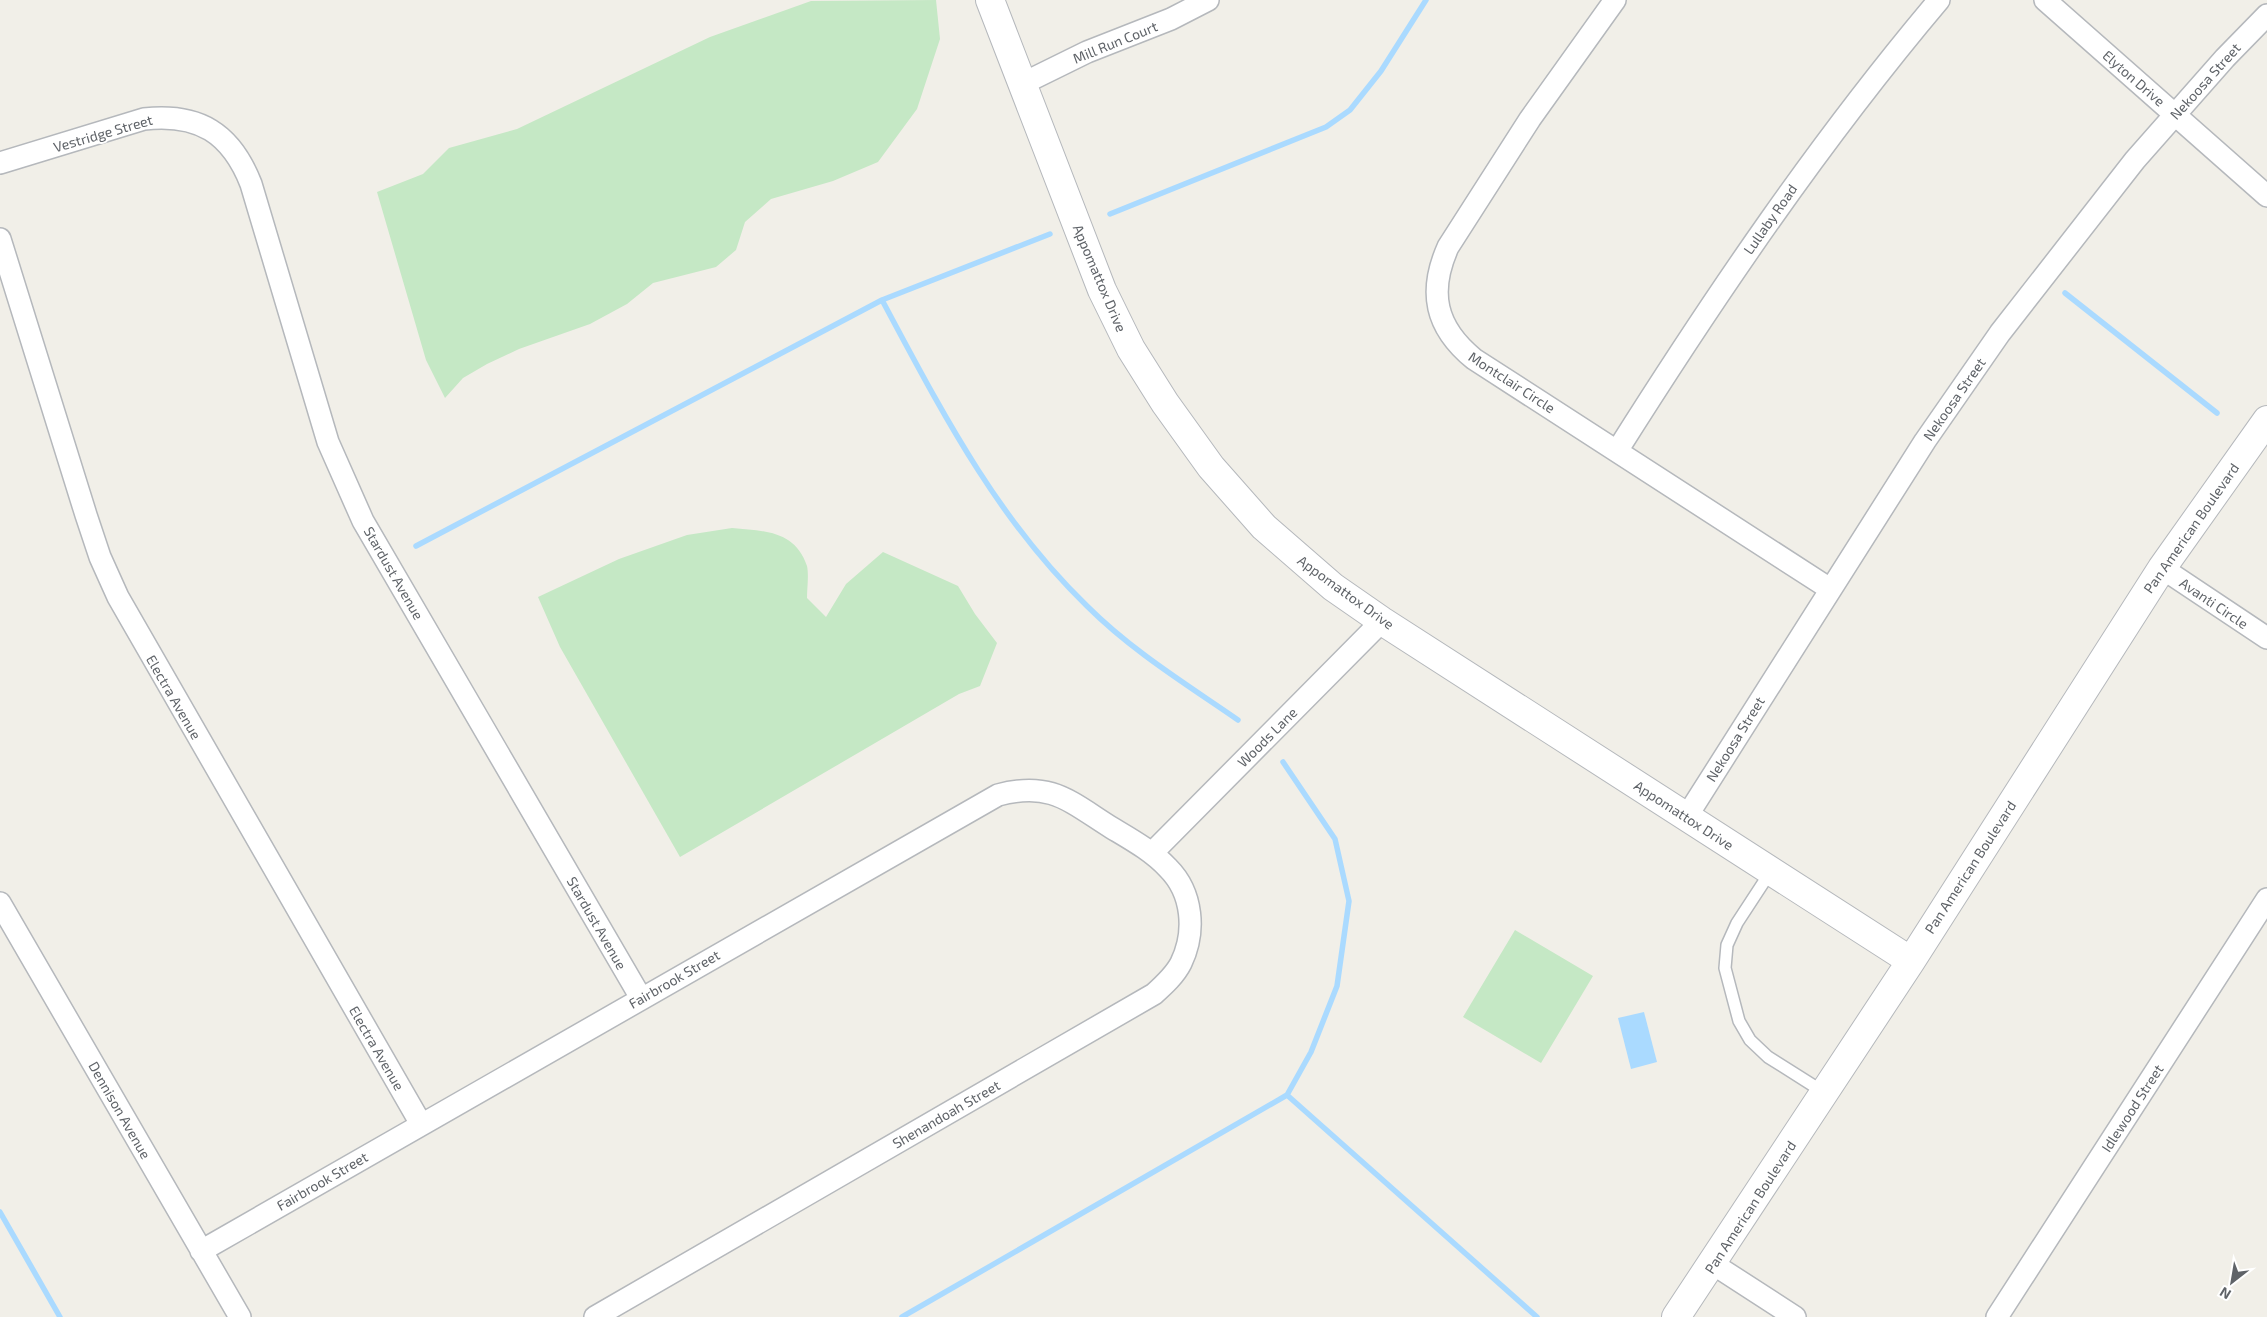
<svg xmlns="http://www.w3.org/2000/svg" width="2267" height="1317" font-family="'Exo 2',sans-serif">
<style>
.green{fill:#c5e8c5}
.water{fill:#aadaff}
.lines{fill:none;stroke-linecap:round;stroke-linejoin:round}
.stream{stroke:#aadaff;stroke-width:5.5}
.service-casing{stroke:#b5b8bc;stroke-width:14}
.minor-casing{stroke:#b5b8bc;stroke-width:24}
.tertiary-casing{stroke:#b5b8bc;stroke-width:30}
.service{stroke:#fff;stroke-width:11}
.minor{stroke:#fff;stroke-width:21}
.tertiary{stroke:#fff;stroke-width:28}
.labels{text-anchor:middle;dominant-baseline:central;stroke-width:4;stroke-linejoin:round;paint-order:stroke}
.street-label{font-size:14px;fill:#5f6368;stroke:#fff}
</style>
<rect width="100%" height="100%" fill="#f1efe8"/>
<path class="green" d="M936,0L940,39L917,109L878,162L833,181L771,199L745,222L736,250L716,267L653,283L627,304L590,324L519,349L487,364L463,378L445,398L426,360L377,192L423,174L449,148L517,129L710,37L811,1Z
M732,528C763,531 795,530 807,566C809,575 807,588 807,598L826,617L846,584L883,552L958,586L975,614L997,643L980,686L959,694L680,857L560,647L538,597L619,559L687,535Z
M1515,930L1593,976L1541,1063L1463,1017Z"/>
<path class="water" d="M1644,1012L1657,1062L1631,1069L1618,1018Z"/>
<g class="lines">
<path class="stream" d="M1110,214L1326,127L1350,110L1381,71L1426,0
M2065,293L2217,413
M882,300C941,410 996,518 1087,606C1132,651 1186,684 1238,720
M416,546L882,300L1050,234
M1287,1095L1537,1317
M0,1212L60,1317
M902,1317L1287,1095L1311,1052L1337,986L1349,901L1335,839L1283,762"/>
<g class="service-casing">
<path id="service" d="M1771,871L1737,923L1727,945L1725,968L1739,1021L1750,1040L1768,1057L1825,1093"/>
</g>
<g class="minor-casing">
<path id="minor" d="M1615,0L1530,119L1448,247C1428,292 1435,327 1474,359L1830,589
M2045,0L2267,196
M1022,84L1087,52L1171,19L1208,0
M0,163L144,119C199,113 231,133 251,184L328,442L363,521L641,998
M0,239L86,515L100,557L118,597L421,1124
M1617,451C1716,294 1820,141 1939,0
M2162,568L2267,638
M1687,816L1925,441L2000,333L2135,160L2225,58L2267,15
M1152,853L1382,621
M0,903L240,1317
M201,1251L998,795C1051,781 1069,801 1112,828C1132,840 1152,851 1168,868C1193,893 1196,932 1181,963C1175,975 1164,985 1154,994L595,1317
M1713,1264L1795,1317
M1997,1317L2267,899"/>
</g>
<g class="tertiary-casing">
<path id="tertiary" d="M990,0L1102,290L1131,349L1165,403L1211,467L1264,527L1333,587L1382,621L1911,961
M1676,1317L1911,961L2162,568L2267,420"/>
</g>
<use href="#service" class="service"/>
<use href="#minor" class="minor"/>
<use href="#tertiary" class="tertiary"/>
</g>
<g class="labels">
<g class="street-label">
<text transform="translate(1115 42) rotate(-22)">Mill Run Court</text>
<text transform="translate(2134 78) rotate(41)">Elyton Drive</text>
<text transform="translate(2205 81) rotate(-48)">Nekoosa Street</text>
<text transform="translate(103 133) rotate(-16)">Vestridge Street</text>
<text transform="translate(1770 219) rotate(-55)">Lullaby Road</text>
<text transform="translate(1100 278) rotate(67)">Appomattox Drive</text>
<text transform="translate(1512 382) rotate(33)">Montclair Circle</text>
<text transform="translate(1954 399) rotate(-55)">Nekoosa Street</text>
<text transform="translate(2191 528) rotate(-55)">Pan American Boulevard</text>
<text transform="translate(394 573) rotate(60)">Stardust Avenue</text>
<text transform="translate(1346 592) rotate(36)">Appomattox Drive</text>
<text transform="translate(2214 603) rotate(34)">Avanti Circle</text>
<text transform="translate(174 697) rotate(60)">Electra Avenue</text>
<text transform="translate(1267 737) rotate(-45)">Woods Lane</text>
<text transform="translate(1735 739) rotate(-58)">Nekoosa Street</text>
<text transform="translate(1684 815) rotate(33)">Appomattox Drive</text>
<text transform="translate(1970 867) rotate(-57)">Pan American Boulevard</text>
<text transform="translate(597 923) rotate(60)">Stardust Avenue</text>
<text transform="translate(674 979) rotate(-30)">Fairbrook Street</text>
<text transform="translate(377 1048) rotate(60)">Electra Avenue</text>
<text transform="translate(2132 1108) rotate(-57)">Idlewood Street</text>
<text transform="translate(120 1110) rotate(60)">Dennison Avenue</text>
<text transform="translate(946 1114) rotate(-30)">Shenandoah Street</text>
<text transform="translate(322 1181) rotate(-30)">Fairbrook Street</text>
<text transform="translate(1750 1207) rotate(-57)">Pan American Boulevard</text>
</g>
</g>
<g transform="translate(2232 1282) rotate(211)" stroke="#ffffff" stroke-width="4" paint-order="stroke">
<path d="M0-4L9 19L0 12L-9 19Z" fill="#5f6368"/>
<text y="-8" font-size="14" font-weight="bold" text-anchor="middle" fill="#5f6368">N</text>
</g>
</svg>
